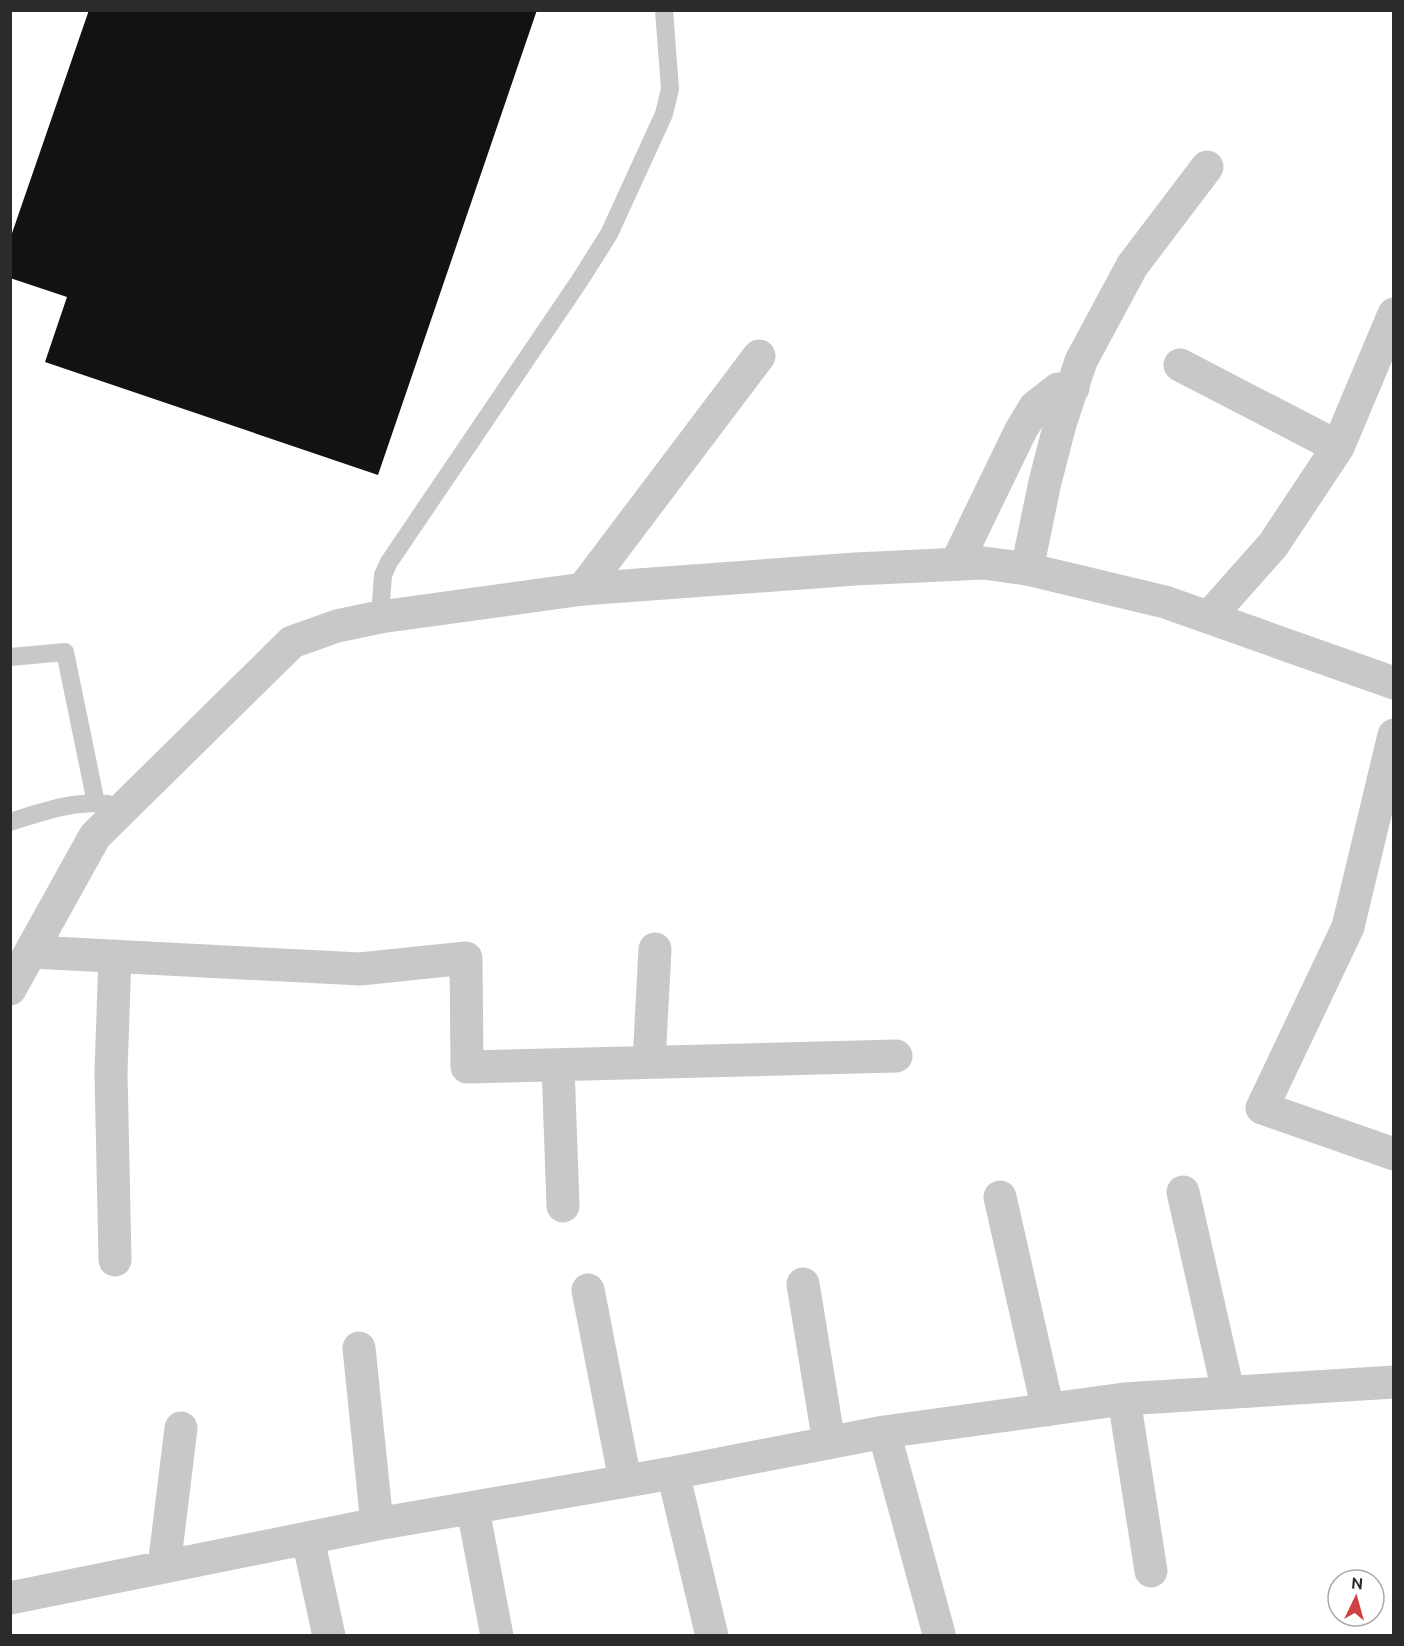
<svg xmlns="http://www.w3.org/2000/svg" width="1404" height="1646" font-family="Ubuntu,sans-serif">
<style>
.building{fill:#121212}
.lines{fill:none;stroke-linecap:round;stroke-linejoin:round}
.service{stroke:#c8c8c8;stroke-width:18}
.minor{stroke:#c8c8c8;stroke-width:33}
.tertiary{stroke:#c8c8c8;stroke-width:33}
</style>
<rect width="100%" height="100%" fill="#fff"/>
<path class="building" d="M89,10H537L378,475L45,362L67,297L10,278V239Z"/>
<g class="lines">
<path class="service" d="M380,617L383,575L389,562L580,280L609,234L664,114L670,89L664,10
M10,657L65,652L96,803
M10,822C42,812 74,800 108,804"/>
<path class="minor" d="M1180,365L1338,447
M956,564L1021,430L1035,407L1058,389L1073,388
M1027,569L1045,482L1060,424L1081,361L1132,266L1207,167
M583,589L759,356
M1209,617L1273,545L1338,447L1394,314
M1394,735L1348,927L1262,1108L1394,1154
M32,952L360,969L466,958L467,1067L896,1056
M649,1062L655,949
M558,1065L563,1206
M1183,1192L1228,1391
M1000,1197L1048,1410
M115,1260L111,1072L115,956
M803,1284L829,1443
M588,1290L625,1480
M359,1348L377,1524
M1124,1399L1151,1571
M884,1432L939,1634
M673,1473L712,1636
M473,1509L497,1636
M308,1539L329,1636
M164,1567L181,1428
M10,1598L377,1524L673,1473L884,1432L1124,1399L1394,1382"/>
<path class="tertiary" d="M10,989L95,836L292,642L337,626L380,617L583,589L855,569L984,563L1027,569L1165,602L1394,683"/>
</g>
<rect width="1404" height="1646" fill="none" stroke="#2b2b2b" stroke-width="24"/>
<g transform="translate(1356 1598) rotate(5)"><circle r="28" fill="#ffffff" stroke="#aaaaaa" stroke-width="1.5"/>
<path d="M0-4.5L10 22L0 15L-10 22Z" fill="#cf4241"/>
<text y="-9" font-size="16" font-weight="bold" text-anchor="middle" fill="#2b2b2b">N</text>
</g>
</svg>
